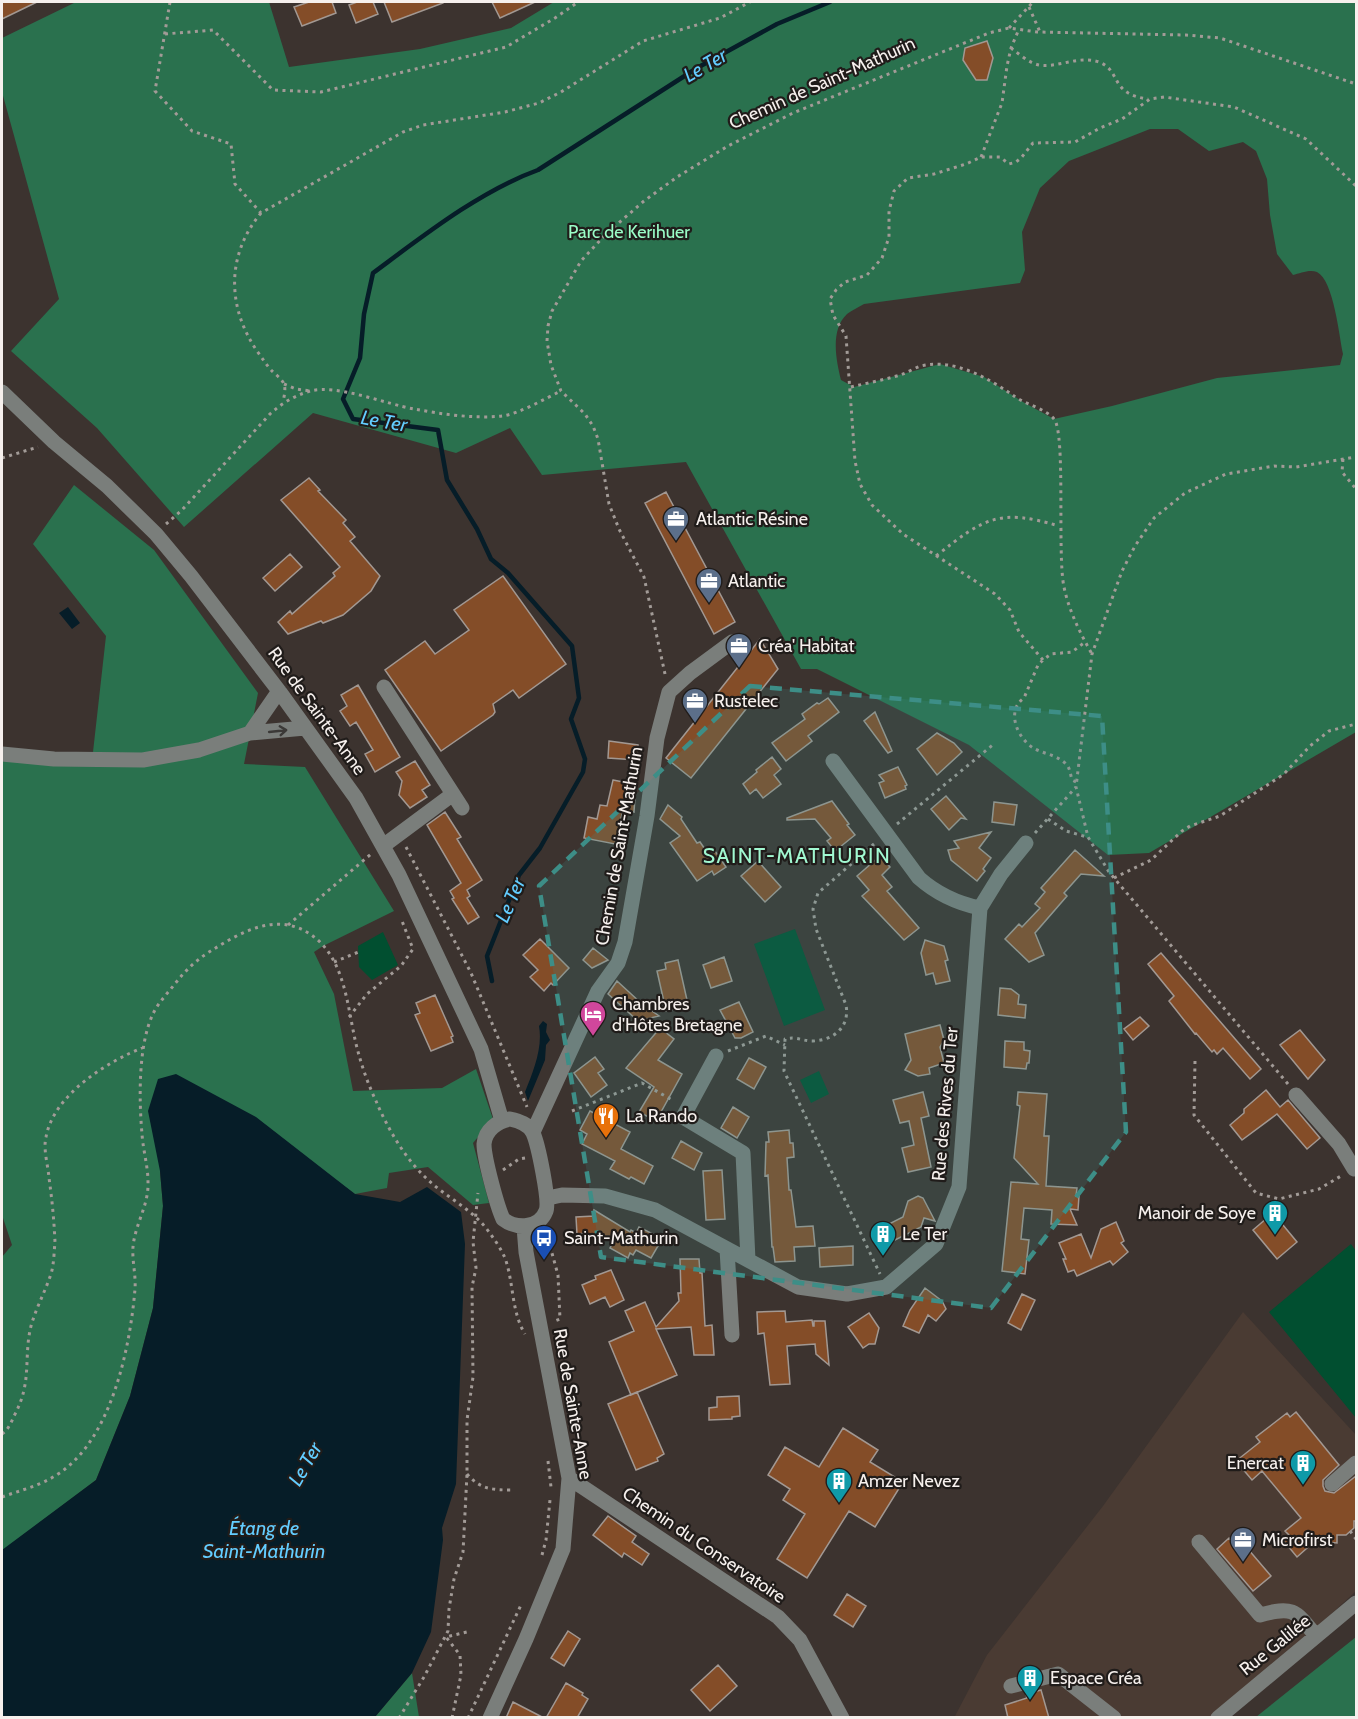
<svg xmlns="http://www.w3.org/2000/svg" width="1358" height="1719" font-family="Cabin,sans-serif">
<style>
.built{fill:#4a3b33}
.green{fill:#014f30}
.forest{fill:#2a714e;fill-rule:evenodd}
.water{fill:#061d28}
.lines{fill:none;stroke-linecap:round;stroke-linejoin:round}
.stream{stroke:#061d28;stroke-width:4.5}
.building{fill:#844d28;stroke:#a29892;stroke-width:1.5}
.path{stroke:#a29b97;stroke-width:3;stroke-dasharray:3 4.5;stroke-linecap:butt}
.minor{stroke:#7a7e7b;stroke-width:15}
.oneway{stroke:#3b3937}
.marked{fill:#3d8e87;fill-opacity:0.2;stroke:#3d8e87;stroke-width:4.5;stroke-dasharray:12 8;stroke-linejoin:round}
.labels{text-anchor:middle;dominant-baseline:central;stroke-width:4.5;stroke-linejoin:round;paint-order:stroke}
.street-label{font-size:18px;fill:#f6f0ed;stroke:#201c1a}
.park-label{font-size:18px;fill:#9afdc7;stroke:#201c1a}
.poi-label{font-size:18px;fill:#f6f0ed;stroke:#201c1a;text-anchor:start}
.water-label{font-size:20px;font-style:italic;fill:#63cdff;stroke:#201c1a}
.quarter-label{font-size:21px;letter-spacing:1.5px;fill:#a1f8d1;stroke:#201c1a}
</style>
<rect width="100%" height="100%" fill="#3c332f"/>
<path class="built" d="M1243,1312L1356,1435V1591L1220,1717L954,1718L987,1655L1103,1506Z"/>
<path class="green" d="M795,929L825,1010L784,1026L754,944Z
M383,932L398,965L372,980L359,967L358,946Z
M819,1071L829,1094L811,1103L800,1080Z
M1351,1244L1356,1251V1418L1269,1312Z"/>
<path class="forest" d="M76,2H269L289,67L420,49L511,28L554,2H1356V732L1149,853L1108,855L969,745L817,669H801L686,462L542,475L510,428L456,453L313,413L184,527L97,428L11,351L59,299L2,92V38ZM1150,129H1178L1209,151L1243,142L1256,151L1267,179L1270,215L1277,254L1293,275C1300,273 1310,269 1317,272C1334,281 1339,336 1343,354L1340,365L1217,378L1112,406L1054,419L1023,402L984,377L940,364L854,387L841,380C836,360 830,330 847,314C852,310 859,307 864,304L1020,283L1025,270L1022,232L1040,188L1069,161Z
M74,485L154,550L258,693L244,764L305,767L394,911L323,946L314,952L334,994L353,1091L442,1088L476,1069L493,1119L473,1143L489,1203L473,1205L428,1167L389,1173L387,1188L355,1194L323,1171H160L163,1206L153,1308L130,1396L96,1480L2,1551V1257L12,1245L2,1215V754L93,752L106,636L33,544Z
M1356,1637V1717H1256Z
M412,1673L419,1717H375Z"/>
<path class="water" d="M68,607L80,623L72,629L59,613Z
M543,1021L547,1024L546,1032L550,1040L546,1045L545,1060L528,1101L525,1092C533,1072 543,1048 539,1026Z
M176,1074L256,1117L355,1194L400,1202L427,1187L461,1212L465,1244L456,1484L442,1528L443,1540L431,1632L412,1673L375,1717H2V1550L96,1480L130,1396L153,1308L163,1206L160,1171L148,1111L158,1079Z"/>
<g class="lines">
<path class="stream" d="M492,981L487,956L519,875L540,848L583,772L585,759L571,719L579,698L572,646L508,573L491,559L477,529L447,480L438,430L353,419L343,399L360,358L364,314L373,273C423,236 480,191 538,170L697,68L777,24L830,2"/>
</g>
<path class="building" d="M2,2H37L2,19Z
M309,2H332L336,13L302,26L294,7Z
M357,2H373L378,14L356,23L349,5Z
M384,2H443V3L392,22Z
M492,2H535L500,18Z
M987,41L993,58L987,80H976L963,60L965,48Z
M309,478L320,490L318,491L346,520L343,523L355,537L350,541L380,576L371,591L343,615L323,623L321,621L288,634L278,622L290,611L292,614L335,576L333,573L340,567L281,500Z
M666,492L735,622L714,634L645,503Z
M290,554L302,567L275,591L263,578Z
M503,576L566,664L519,698L513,690L493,704L495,712L493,715L441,751L385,670L425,641L435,654L469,630L454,610Z
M760,639L778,669L691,778L666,758Z
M358,685L400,757L375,772L365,754L373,750L356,722L350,726L340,711L347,706L341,695Z
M828,698L839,712L808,736L812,741L786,761L772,743L805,719L802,714L817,703L819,704Z
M875,712L892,751L888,753L864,721Z
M937,733L954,743L962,752L937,775L917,749Z
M609,741L638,745L637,760L608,758Z
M772,757L781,769L774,775L781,784L763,798L756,789L750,794L743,784L757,772L756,770Z
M415,761L430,785L422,790L427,797L410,808L399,795L402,781L396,772Z
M898,767L907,785L905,786L906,789L885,798L879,783L884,781L879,775Z
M613,780L634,784L631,795L635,796L634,812L623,810L615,844L584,838L588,817L597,819L600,805L607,806Z
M946,796L966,819L961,818L949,830L931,809Z
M832,801L849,824L847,825L855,835L835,851L827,841L831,838L815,819L787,820V818Z
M994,802L1017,805L1014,825L992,822Z
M668,805L682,817L681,819L697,843L700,842L709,855L715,851L726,867L714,875L712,871L697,881L670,843L680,836L660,819Z
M445,812L461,837L457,839L482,880L467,890L470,896L467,898L479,917L468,924L452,899L454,898L450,891L461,883L427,825Z
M991,832L979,848L991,858L983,869L985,871L977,881L951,860L948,850L959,848L954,841Z
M1075,850L1104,876L1081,874L1064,893L1067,896L1035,933L1044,955L1029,962L1005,939L1019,924L1022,927L1040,908L1035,904L1045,892L1041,888Z
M880,856L890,867L882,875L892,887L887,891L919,928L904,940L862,896L869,890L857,876Z
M758,861L781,887L765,902L741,876Z
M540,939L569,968L553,985L551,983L544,991L530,977L538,970L523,955Z
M925,940L944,946L948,960L945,961L950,981L936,984L933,973L926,975L921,953Z
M593,948L608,960L592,968L583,960Z
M1161,953L1261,1069L1250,1079L1223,1048L1217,1054L1214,1050L1212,1052L1196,1033L1195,1034L1169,1001L1174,996L1148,964Z
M724,957L732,981L711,988L703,965Z
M678,960L687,1000L682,1001L684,1007L666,1011L657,971L666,969L665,963Z
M617,981L642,1004L659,1016L638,1021L608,994Z
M1000,988L1011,989L1019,995L1018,1004L1026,1005L1025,1018L998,1015Z
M435,995L453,1036L451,1037L453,1042L431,1051L415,1015L420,1013L416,1003Z
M739,1002L753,1032L741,1038H735L720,1010Z
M1140,1017L1149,1026L1133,1040L1124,1029Z
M940,1025L944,1040L940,1047L944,1063L929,1068L930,1074L918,1076L905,1070L911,1060L905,1034Z
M660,1028L674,1039L658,1060L682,1074L656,1121L639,1112L654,1087L626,1068Z
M1300,1030L1325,1060L1308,1079L1280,1045Z
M1005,1041L1024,1042V1050L1030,1051L1029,1063H1027L1026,1069L1004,1067Z
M595,1057L604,1069L598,1073L607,1085L591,1097L574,1073Z
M749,1058L766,1067L754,1089L737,1079Z
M1266,1090L1280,1107L1288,1100L1320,1138L1307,1149L1277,1114L1242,1140L1230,1125L1244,1113V1109Z
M923,1092L929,1116L921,1118L931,1167L908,1172L902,1148L914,1145L909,1121L900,1123L893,1100Z
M1018,1092L1047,1094L1044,1136H1049L1046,1186L1077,1188L1076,1196H1079L1078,1210L1070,1209L1077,1225L1051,1224L1052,1210L1024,1208L1021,1239L1029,1240L1025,1274L1002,1271L1011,1182L1038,1184L1014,1158L1020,1106L1017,1105Z
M733,1107L749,1117L737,1138L721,1128Z
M590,1111L630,1132L621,1149L653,1166L644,1184L631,1177L629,1179L610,1169L615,1161L582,1144L587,1134L580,1130Z
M789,1130L790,1143H793L794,1157L787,1158L789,1190H791L796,1227L813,1226L815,1246L794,1247L795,1261L775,1262L773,1247H772L768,1175L765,1176L766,1142H769L768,1132Z
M681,1141L702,1153L694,1170L672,1158Z
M722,1170L725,1219L706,1220L703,1171Z
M918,1196L923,1198L935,1221L924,1218L921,1227L895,1240L887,1225L903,1217L908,1201Z
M594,1210L630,1232L631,1230L636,1233L639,1227L655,1235L652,1242L658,1246L651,1258L636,1250L633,1255L630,1253L628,1258L610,1248L617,1236L587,1237L586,1233L577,1234L576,1217L594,1216Z
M1273,1213L1297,1242L1277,1259L1253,1230Z
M1116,1222L1124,1241L1121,1243L1128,1252L1113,1265L1110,1261L1077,1276L1074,1270L1068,1272L1063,1259H1066L1059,1243L1081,1234L1091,1258L1101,1229Z
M853,1246V1265L820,1267L819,1248Z
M680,1259H699L700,1273H702L705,1326L712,1325L714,1355H694L691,1327L656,1329L677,1375L631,1395L609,1342L634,1331L625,1311L645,1302L656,1327L679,1301L678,1293H681Z
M611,1270L624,1300L610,1307L605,1297L590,1304L582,1285L596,1279L595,1276Z
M925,1288L942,1301L946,1309L936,1321L928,1315L919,1333L903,1326L910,1310Z
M1022,1294L1035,1300L1021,1330L1008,1323Z
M785,1311L786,1322L812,1320L813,1326H814V1321H825L829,1365L816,1354L815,1344L787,1346L790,1384L770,1385L764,1333L758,1334L757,1312Z
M869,1313L879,1328L875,1344H869L863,1348L848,1327Z
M637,1392L664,1454L657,1458L658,1461L636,1470L608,1404Z
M739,1396L740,1416L732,1417V1419L709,1420V1408L717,1407V1397Z
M1296,1412L1339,1465L1323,1480V1486L1325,1491L1334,1493L1356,1476V1521H1354V1528L1346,1535H1337V1543L1315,1541L1297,1557L1283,1540L1289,1535L1285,1531L1301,1518L1262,1471L1252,1480L1236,1461L1260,1442L1256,1437L1287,1413L1290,1417Z
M843,1428L878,1450L870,1462L903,1482L875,1527L849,1511L807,1578L777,1559L805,1514L783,1500L790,1489L768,1475L785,1447L819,1467Z
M608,1516L636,1536L632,1542L649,1554L642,1565L624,1553L622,1557L593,1535Z
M1229,1538L1236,1547L1242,1542L1271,1576L1253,1591L1217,1549Z
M847,1594L866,1606L853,1627L834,1615Z
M568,1631L580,1639L564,1666L551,1658Z
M718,1665L737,1686L710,1711L691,1690Z
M566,1683L583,1693L582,1695L588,1699L577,1718H546Z
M1041,1690L1049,1718H1008L1005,1705L1027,1698L1026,1694Z
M513,1702L544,1718H506Z"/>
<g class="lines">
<path class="path" d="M170,2L155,91L192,131L231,144L235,184L261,213L403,132L423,125L505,112L539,103L561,92L643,41L720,18L750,2
M1029,7L1040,32
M1009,28L1033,2
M165,34L213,30L273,90L321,92L506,47L555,18L578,2
M1011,48C1019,54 1029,63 1039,65C1059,68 1078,55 1099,62C1122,71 1109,94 1148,99
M981,157L1002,103L1007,66L1011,48L1019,29
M261,213C226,255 227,307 257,351C262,358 266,364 271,370C275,374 282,379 284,384C286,389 284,397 283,402
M284,384L296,389L311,391
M851,387C867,383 884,380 900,375C907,373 914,368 921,366C954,358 988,378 1014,396C1025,404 1046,409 1054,419C1066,433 1057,555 1064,587C1069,611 1080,633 1092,654
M2,458L38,447
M1343,459L1342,472L1356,489
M166,524L182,510L270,414C282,403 294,396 310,391C337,384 386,404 414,409C441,414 474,419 502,416C519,414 544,399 561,391
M936,556C984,518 999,508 1059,526
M1043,660L1019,632L1010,610L995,594L903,534L872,505L860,484L855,461L846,336L833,315L830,299L836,290L845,282L867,275L882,258L889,237V211L894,191L908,178L934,174L966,164L981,157H1000L1009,164L1016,162L1021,158L1033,143L1075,142L1100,128L1122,119L1150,99L1164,97L1234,107L1306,139L1356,186
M665,674L644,577L619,529L609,504L598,439L593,426L585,414L561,391L551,365L547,341L548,326L552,311L581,261L606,234L644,201L677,177L728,146L793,113L989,33L1009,28L1037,32L1186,35L1220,38L1356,84
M1076,782L1072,780C1070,773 1070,767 1065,763C1056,755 1045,754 1035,749C1018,740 1005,711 1024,698L1038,665L1043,660L1051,654L1072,652L1085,642
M1048,819L1066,831L1087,837
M897,824L995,743
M1035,833L1076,787
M874,844L818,893L813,909L816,929L846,1005C850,1027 834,1040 813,1041C801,1041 797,1036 785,1039L784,1071L880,1274
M406,847L471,973L527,1107
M1114,878L1151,860L1182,831L1190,826L1220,816L1284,774L1310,746L1329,731L1356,724
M288,925L371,854
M334,962L361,951
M349,1017L367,994L401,966L413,949L402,921
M728,1051L766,1036L785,1045
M1195,1061L1194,1115L1256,1193L1279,1199L1319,1189L1341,1176
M1288,1084L1109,872L1088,837L1076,787L1092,654L1122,571L1135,546L1154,518L1185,493L1226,474L1274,466L1296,467L1356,457
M572,1111L642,1083L674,1101
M503,1170L519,1159L525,1158
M550,1246L558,1275L560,1319L555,1321
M540,1249L550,1246L552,1230
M2,1434C8,1430 11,1423 14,1416C33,1381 23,1359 31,1326C36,1308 45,1292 51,1274C54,1264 54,1252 55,1242C54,1220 52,1199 49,1178C48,1165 43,1149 46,1137C54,1094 107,1062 144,1047
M548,1461L551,1487
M467,1474C480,1489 492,1490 511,1490
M2,1497C21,1490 40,1486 58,1474C111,1440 130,1349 135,1289C136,1275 132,1261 133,1247C135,1224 149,1205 148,1182C148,1166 143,1150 142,1134C139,1100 138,1045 153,1014C158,1003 167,994 174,985C185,971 195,961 209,952C240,933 275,911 310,934C349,960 347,1016 359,1055C363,1070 369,1086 376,1101C387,1127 404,1157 425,1177C445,1197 473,1209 489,1232C495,1240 501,1249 505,1258C514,1283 511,1311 525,1334
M1350,1531L1356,1539
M542,1555L546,1540L550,1500
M399,1718L424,1677L448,1631L449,1609L454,1579L463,1552L467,1474V1420L473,1377L472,1287L476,1268L473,1242L478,1193
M452,1718L461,1675L460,1655L446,1637L467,1632
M468,1718L521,1605"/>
<path class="minor" d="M2,392L54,442L107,486L156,534L191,576L279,691L356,798L399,875L481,1049L502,1121
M384,687L462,808
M250,733L279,691
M2,754L54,759L143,760L199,750L250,733L305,728
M383,846L453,794
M980,908L1001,874L1026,843
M716,1056L683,1117L743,1153L748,1260
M1296,1095L1339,1144L1354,1169
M510,1119C519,1121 529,1124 533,1133C538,1144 550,1201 546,1211C539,1229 516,1229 503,1219C497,1206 484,1158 484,1144C485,1130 498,1121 510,1119Z
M533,1132L598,991L618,963L625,942L647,816L657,738L669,692L690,673L732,642
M548,1198L562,1195L605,1196L655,1210L798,1287L847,1294L886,1287L936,1244L959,1187L980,908C956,903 937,894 919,878L833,761
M727,1249L732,1335
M569,1478L778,1617L800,1640L842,1718
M1332,1484L1356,1463
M1199,1542L1260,1615C1293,1606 1295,1610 1316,1636
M1011,1686L1058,1674L1114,1718
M490,1718L526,1639L563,1549L569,1478L526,1252L524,1227
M1218,1718L1356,1603"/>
</g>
<defs><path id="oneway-shaft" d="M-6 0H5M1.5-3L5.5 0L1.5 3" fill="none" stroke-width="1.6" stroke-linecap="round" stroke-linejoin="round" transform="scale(1.5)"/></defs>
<use class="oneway" href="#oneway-shaft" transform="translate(278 731) rotate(-6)"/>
<path class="marked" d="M750,686L1102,716L1126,1132L991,1308L601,1257L539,886Z"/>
<defs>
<g id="office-pin" transform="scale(1.35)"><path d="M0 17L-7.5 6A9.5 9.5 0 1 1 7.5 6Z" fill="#5c6f8a" stroke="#201c1a"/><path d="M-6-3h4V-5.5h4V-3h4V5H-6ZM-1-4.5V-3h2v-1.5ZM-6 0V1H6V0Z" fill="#fff"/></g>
<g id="hotel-pin" transform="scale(1.35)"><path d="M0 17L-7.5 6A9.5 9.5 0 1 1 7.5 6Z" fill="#d1479c" stroke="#201c1a"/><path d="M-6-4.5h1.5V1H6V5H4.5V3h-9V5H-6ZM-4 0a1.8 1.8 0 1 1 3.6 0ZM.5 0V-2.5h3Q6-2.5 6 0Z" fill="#fff"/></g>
<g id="restaurant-pin" transform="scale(1.35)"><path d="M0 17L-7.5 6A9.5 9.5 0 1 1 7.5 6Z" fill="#e8710a" stroke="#201c1a"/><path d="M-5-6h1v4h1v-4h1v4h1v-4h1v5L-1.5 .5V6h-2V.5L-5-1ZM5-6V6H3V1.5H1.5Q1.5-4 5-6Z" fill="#fff"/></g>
<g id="building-pin" transform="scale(1.35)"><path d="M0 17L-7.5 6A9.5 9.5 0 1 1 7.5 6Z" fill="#0f9aa8" stroke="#201c1a"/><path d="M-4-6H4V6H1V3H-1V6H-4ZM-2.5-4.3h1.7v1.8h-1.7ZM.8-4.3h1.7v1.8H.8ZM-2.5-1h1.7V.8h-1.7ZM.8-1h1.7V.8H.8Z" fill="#fff"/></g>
<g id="bus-pin" transform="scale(1.35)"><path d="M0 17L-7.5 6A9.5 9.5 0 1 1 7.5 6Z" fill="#1a4fb4" stroke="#201c1a"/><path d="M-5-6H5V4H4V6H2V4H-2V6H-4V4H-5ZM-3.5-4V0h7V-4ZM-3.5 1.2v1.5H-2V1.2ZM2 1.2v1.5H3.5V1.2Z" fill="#fff"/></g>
</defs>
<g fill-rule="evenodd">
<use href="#office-pin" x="676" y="519"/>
<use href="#office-pin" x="709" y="581"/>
<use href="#office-pin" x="739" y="646"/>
<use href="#office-pin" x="695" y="701"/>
<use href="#hotel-pin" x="593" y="1014"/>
<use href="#restaurant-pin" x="606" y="1116"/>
<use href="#building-pin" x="1275" y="1213"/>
<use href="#building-pin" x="883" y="1234"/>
<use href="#bus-pin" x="544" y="1238"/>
<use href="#building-pin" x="1303" y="1463"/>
<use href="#building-pin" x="839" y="1481"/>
<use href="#office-pin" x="1243" y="1540"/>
<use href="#building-pin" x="1030" y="1678"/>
</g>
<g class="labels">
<g class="street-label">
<text transform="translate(822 83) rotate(-24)">Chemin de Saint-Mathurin</text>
<text transform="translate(317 711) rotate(54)">Rue de Sainte-Anne</text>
<text transform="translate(619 846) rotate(-80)">Chemin de Saint-Mathurin</text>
<text transform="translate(945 1104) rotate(-85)">Rue des Rives du Ter</text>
<text transform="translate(573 1404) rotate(80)">Rue de Sainte-Anne</text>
<text transform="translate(704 1545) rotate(34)">Chemin du Conservatoire</text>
<text transform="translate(1275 1645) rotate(-39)">Rue Galilée</text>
</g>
<g class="park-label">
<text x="629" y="232">Parc de Kerihuer</text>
</g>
<g class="poi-label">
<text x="696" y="519">Atlantic Résine</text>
<text x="728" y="581">Atlantic</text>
<text x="758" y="646">Créa' Habitat</text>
<text x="714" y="701">Rustelec</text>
<text x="612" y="1004">Chambres<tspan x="612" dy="21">d'Hôtes Bretagne</tspan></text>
<text x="626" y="1116">La Rando</text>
<text x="1256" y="1213" text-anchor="end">Manoir de Soye</text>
<text x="902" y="1234">Le Ter</text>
<text x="564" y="1238">Saint-Mathurin</text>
<text x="1284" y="1463" text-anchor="end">Enercat</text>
<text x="858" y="1481">Amzer Nevez</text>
<text x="1262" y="1540">Microfirst</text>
<text x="1050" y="1678">Espace Créa</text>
</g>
<g class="water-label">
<text transform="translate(705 65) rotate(-30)">Le Ter</text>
<text transform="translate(384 421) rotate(10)">Le Ter</text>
<text transform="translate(510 900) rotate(-67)">Le Ter</text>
<text transform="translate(305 1464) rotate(-60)">Le Ter</text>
<text x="264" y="1528">Étang de<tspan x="264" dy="23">Saint-Mathurin</tspan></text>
</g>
<g class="quarter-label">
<text x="797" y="855">SAINT-MATHURIN</text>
</g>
</g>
<rect width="1358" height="1719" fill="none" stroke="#f6f0ed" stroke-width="6"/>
</svg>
